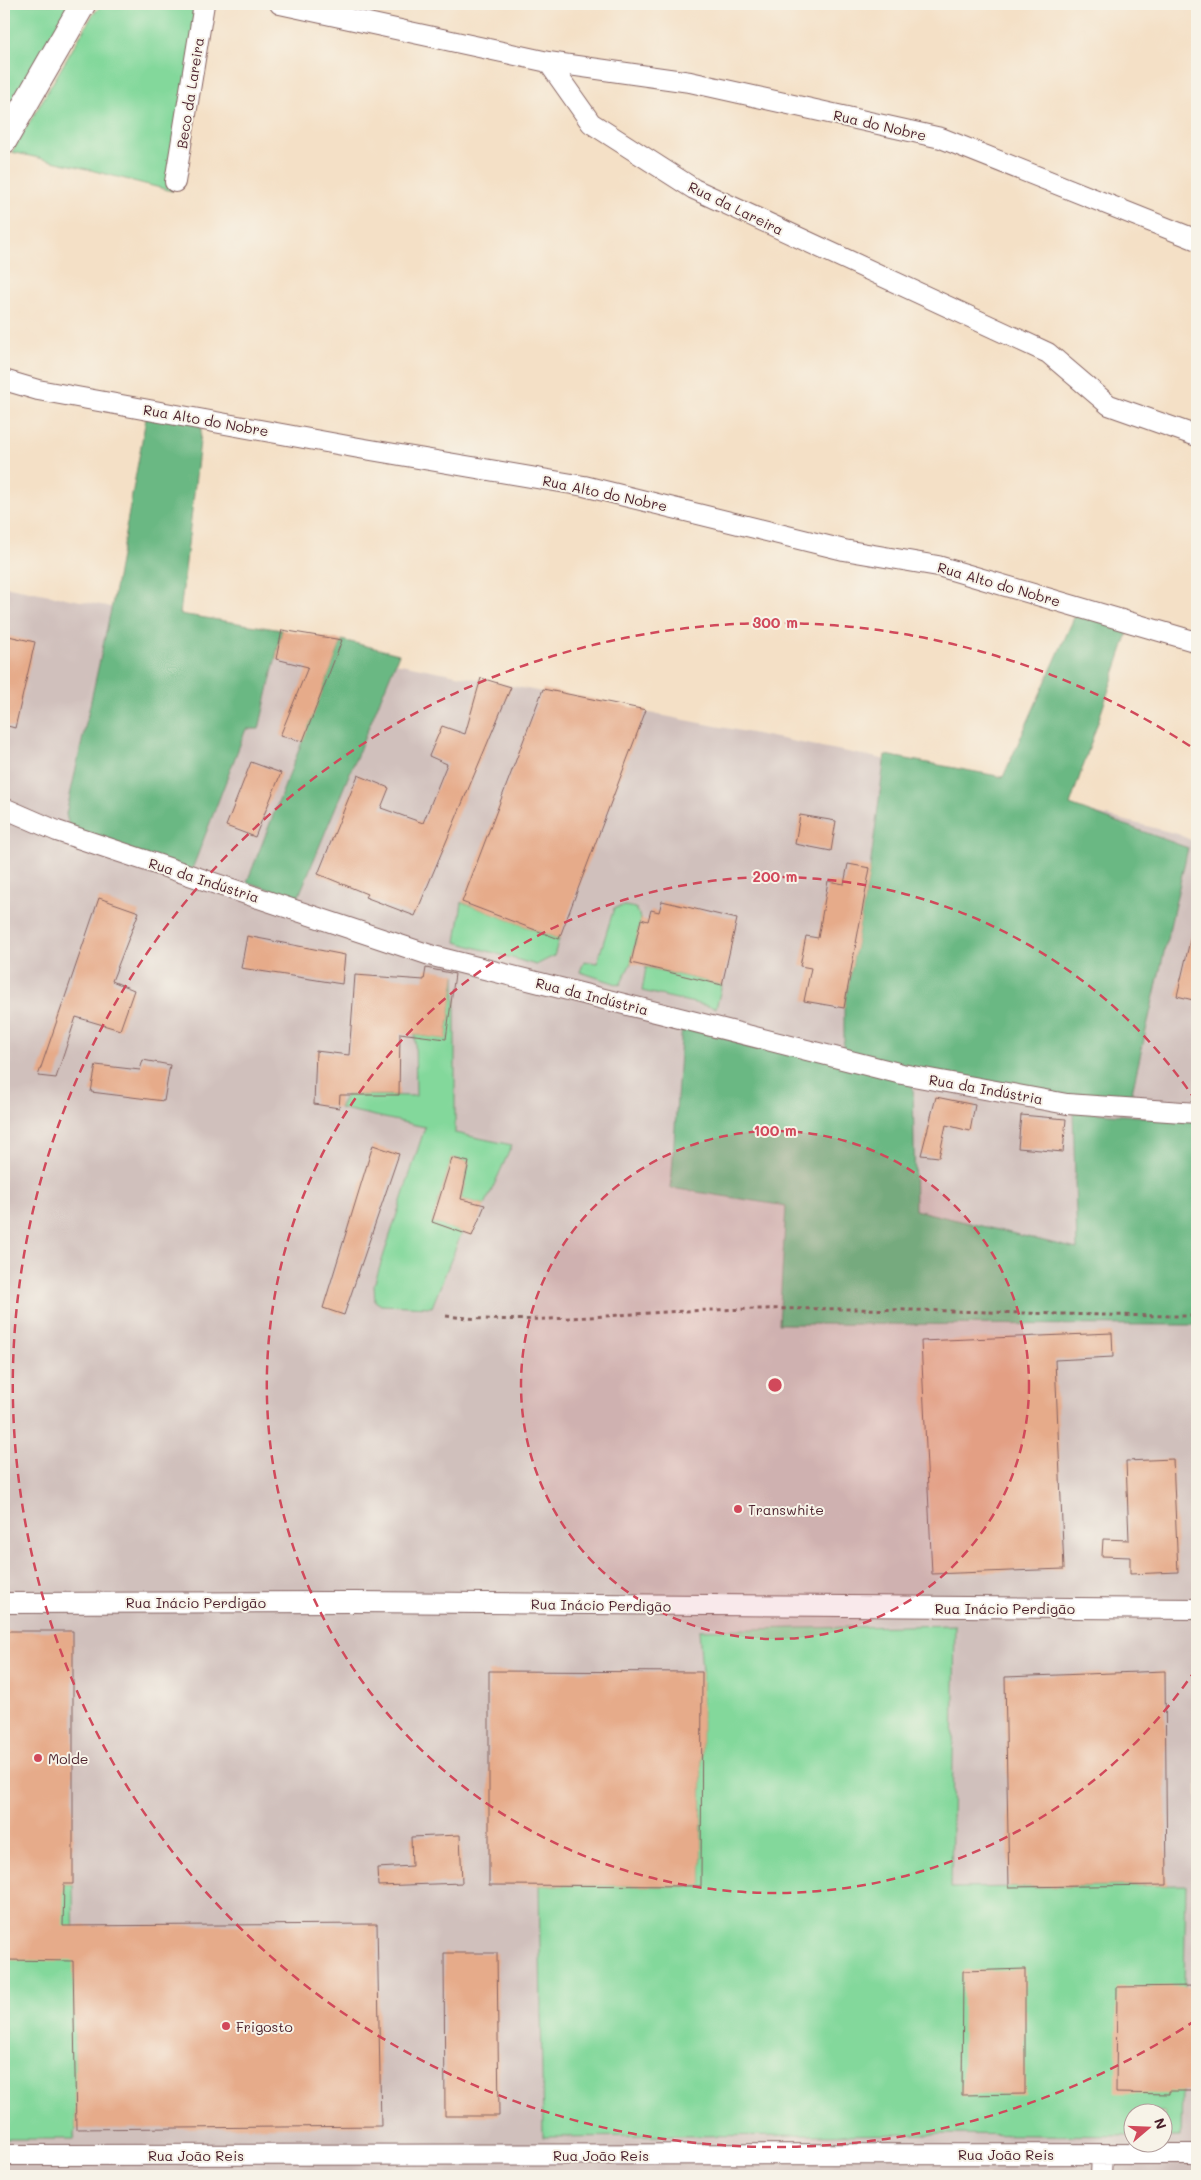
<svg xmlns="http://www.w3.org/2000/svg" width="1201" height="2180" font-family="Mali,sans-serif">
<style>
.industrial{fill:#d0c0bc;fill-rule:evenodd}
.green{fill:#83d89b;stroke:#667c63}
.forest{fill:#6ab883;stroke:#5a6c57}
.building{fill:#e6ab8a}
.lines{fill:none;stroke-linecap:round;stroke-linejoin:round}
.minor-casing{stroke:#866361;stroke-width:22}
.major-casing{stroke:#866361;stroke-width:27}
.path{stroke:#866361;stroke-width:3;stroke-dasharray:4 4;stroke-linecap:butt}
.minor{stroke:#fff;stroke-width:20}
.major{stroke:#fff;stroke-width:25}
.ring{fill:none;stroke:#d1495b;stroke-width:2.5;stroke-dasharray:9 6}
.poi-dot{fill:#d1495b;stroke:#f7f3e8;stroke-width:2}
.labels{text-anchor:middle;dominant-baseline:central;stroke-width:4;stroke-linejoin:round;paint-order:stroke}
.street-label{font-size:14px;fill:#4a1f2b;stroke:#f7f3e8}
.poi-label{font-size:14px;fill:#4a1f2b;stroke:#f7f3e8;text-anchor:start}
.centre{fill:#d1495b;stroke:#f7f3e8;stroke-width:2.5}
.ring-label{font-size:15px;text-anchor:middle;font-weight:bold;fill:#d1495b;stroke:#f7f3e8;stroke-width:4;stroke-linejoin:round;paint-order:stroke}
</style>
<rect width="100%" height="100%" fill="#f7f3e8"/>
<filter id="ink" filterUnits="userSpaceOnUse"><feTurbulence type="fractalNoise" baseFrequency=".02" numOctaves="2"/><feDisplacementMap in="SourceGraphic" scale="10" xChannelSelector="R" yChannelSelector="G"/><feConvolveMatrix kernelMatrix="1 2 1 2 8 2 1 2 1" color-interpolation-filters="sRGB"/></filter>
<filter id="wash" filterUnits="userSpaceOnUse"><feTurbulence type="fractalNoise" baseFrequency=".0096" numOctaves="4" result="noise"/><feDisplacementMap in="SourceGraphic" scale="20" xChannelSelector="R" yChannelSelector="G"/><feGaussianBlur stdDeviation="1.12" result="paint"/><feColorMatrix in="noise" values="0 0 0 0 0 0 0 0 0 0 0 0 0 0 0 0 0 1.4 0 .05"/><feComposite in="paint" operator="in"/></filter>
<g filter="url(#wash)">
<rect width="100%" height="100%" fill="#f4e0c6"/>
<path class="industrial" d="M4,586L878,758L1178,834L1197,843V2176H4ZM1134,2112H1164V2142H1134Z"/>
<path class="green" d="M4,4H71L4,114Z
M102,4H205L172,191L75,166L12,152L92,16Z
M462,902L559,939L554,956L536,965L456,942Z
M625,906L636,908L641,919L631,963L620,985L580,972L584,961L597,963L614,908Z
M646,967L722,985L716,1008L642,991Z
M455,975V1133L512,1145L485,1205L461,1199L469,1162L452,1158L432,1222L462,1232L432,1307L381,1305L375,1301L374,1285L425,1127L339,1108L346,1095L416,1096L415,1035L446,1039Z
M955,1625L951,1888L1186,1885L1181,2137H1164V2112H1134L1133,2136L946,2134L543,2137L539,1885L701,1886L702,1672L699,1630Z
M4,1884H73L76,2129L74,2139H4Z"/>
<path class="forest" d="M147,413L202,424L180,614L282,630L259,729H246L191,872L70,831L66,814L112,605Z
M1077,611L1130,627L1070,805L1188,848L1128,1109L841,1056L844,1040V1008L870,868L885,755L1003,777Z
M342,640L399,654L298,898L247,882Z
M682,1023L913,1079L915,1210L1077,1249L1073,1111L1197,1121V1325L779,1324L786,1206L671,1188Z"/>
<g id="blocks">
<path class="building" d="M282,630L342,640L303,741L280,736L308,667L276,659Z
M4,635L35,642L15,728L4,725Z
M481,678L511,687L415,916L365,897L367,894L318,874L358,775L389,788L381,808L423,823L447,764L429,756L442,726L465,734Z
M543,689L646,710L559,939L462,902Z
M251,762L281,773L255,837L226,826Z
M800,815L836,821L831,851L795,844Z
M848,864L870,868L844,1008L804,1001L811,968L800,966L806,936L818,938L828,881L844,884Z
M99,898L139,912L112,981L134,990L120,1030L76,1017L56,1078L38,1076Z
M662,901L737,919L722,985L631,963L641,919L648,921L651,910L659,912Z
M1192,932L1197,933V1001L1177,996Z
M247,936L345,955L342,984L241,968Z
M426,968L455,974L446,1039L400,1033L399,1095H340L339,1108L314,1104L316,1051L349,1055L355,975L424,980Z
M143,1060L170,1065L164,1101L91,1092L96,1065L140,1070Z
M936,1097L975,1105L970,1131L946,1125L939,1157L921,1155Z
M1021,1115L1066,1119L1063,1152L1018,1148Z
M373,1145L399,1154L344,1315L323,1308Z
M452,1158L469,1162L461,1199L485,1205L472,1236L432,1222Z
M1112,1333L1113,1357L1055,1360L1064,1569L932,1574L921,1341Z
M1173,1459L1178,1572L1130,1574V1557L1102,1556L1103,1539L1129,1540L1126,1461Z
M4,1631H73V1884H64L63,1926L377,1924L381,2126L76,2129L73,1961L4,1960Z
M489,1671L702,1672L701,1886L489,1885Z
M1165,1671L1167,1885L1009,1887L1005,1677Z
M460,1835L462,1883L378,1886L377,1868L412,1866L411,1837Z
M444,1953H497L499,2116H445Z
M1025,1969V2094L962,2095L963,1971Z
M1197,1986V2091H1169V2094L1116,2093L1117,1987Z"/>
</g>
</g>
<g filter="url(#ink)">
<use href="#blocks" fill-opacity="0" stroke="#866361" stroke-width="1"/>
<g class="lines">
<g class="minor-casing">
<path id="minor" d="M280,4L548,62L690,82L941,138L1197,240
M548,62L591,123L694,189L1048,353L1109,405L1197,436
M175,182L204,4
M4,380L38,390L359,448L584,486L844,550L938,566L1197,642
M4,808L57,831L433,956L902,1074L1067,1104L1197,1113
M4,1603L354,1602L1197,1609
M4,2155L1197,2154
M1101,2176L1102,2154"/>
</g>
<g class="major-casing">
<path id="major" d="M4,141L83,4"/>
</g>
<path class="path" d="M446,1316C534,1326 625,1312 714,1310C875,1305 1036,1316 1197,1316"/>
<use href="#minor" class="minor"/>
<use href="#major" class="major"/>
</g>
</g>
<circle cx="775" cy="1385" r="254" fill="#d1495b" fill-opacity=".12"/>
<g class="ring">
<circle cx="775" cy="1385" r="254"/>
<path d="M1196 1669A508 508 0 1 1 1196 1101"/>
<path d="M1196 2020A762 762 0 1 1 1196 750"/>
</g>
<g class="poi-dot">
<circle cx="738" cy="1509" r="5"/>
<circle cx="38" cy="1758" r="5"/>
<circle cx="226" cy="2026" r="5"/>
</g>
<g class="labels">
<g class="street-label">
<text transform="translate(190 93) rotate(-81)">Beco da Lareira</text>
<text transform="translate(880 125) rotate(13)">Rua do Nobre</text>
<text transform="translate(736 208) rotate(26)">Rua da Lareira</text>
<text transform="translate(206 420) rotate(10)">Rua Alto do Nobre</text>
<text transform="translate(605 493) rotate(12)">Rua Alto do Nobre</text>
<text transform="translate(999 584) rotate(16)">Rua Alto do Nobre</text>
<text transform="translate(204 880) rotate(18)">Rua da Indústria</text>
<text transform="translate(592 996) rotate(14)">Rua da Indústria</text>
<text transform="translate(986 1089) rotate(10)">Rua da Indústria</text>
<text x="196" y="1602">Rua Inácio Perdigão</text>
<text transform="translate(601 1605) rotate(1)">Rua Inácio Perdigão</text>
<text x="1005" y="1608">Rua Inácio Perdigão</text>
<text x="1006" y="2154">Rua João Reis</text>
<text x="196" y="2155">Rua João Reis</text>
<text x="601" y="2155">Rua João Reis</text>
</g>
<g class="poi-label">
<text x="748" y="1509">Transwhite</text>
<text x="48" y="1758">Molde</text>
<text x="236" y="2026">Frigosto</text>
</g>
</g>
<circle cx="775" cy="1385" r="8" class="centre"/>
<g class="ring-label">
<text x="775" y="628">300 m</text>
<text x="775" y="882">200 m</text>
<text x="775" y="1136">100 m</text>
</g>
<rect width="1201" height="2180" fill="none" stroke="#f7f3e8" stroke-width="20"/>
<g transform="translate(1148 2128) rotate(71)"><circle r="24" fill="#f7f3e8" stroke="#b29e9c"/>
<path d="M0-4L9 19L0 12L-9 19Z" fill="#d1495b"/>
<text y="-8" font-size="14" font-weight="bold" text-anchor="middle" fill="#4a1f2b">N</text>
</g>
</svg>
